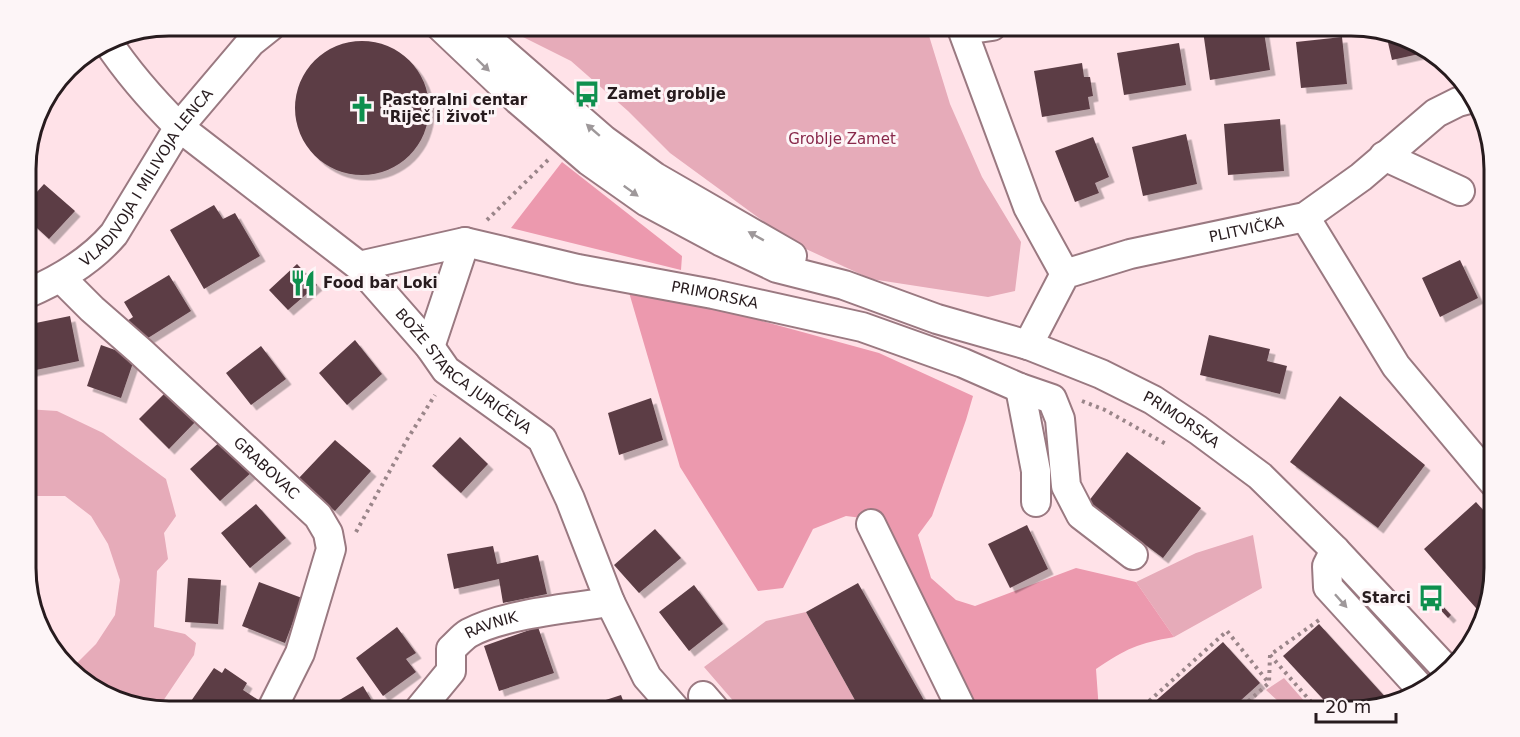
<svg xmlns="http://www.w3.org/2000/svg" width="1520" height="737" font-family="'DejaVu Sans',sans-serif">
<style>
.green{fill:#e6abb9}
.forest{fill:#ec99ae}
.building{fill:#5b3e45;filter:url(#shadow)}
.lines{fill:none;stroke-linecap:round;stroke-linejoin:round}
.minor-casing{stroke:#9a7981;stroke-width:32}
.path{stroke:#9a8589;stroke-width:4;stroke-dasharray:3 4.5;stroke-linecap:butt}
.minor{stroke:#fff;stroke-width:28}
.oneway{fill:#9e989a}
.labels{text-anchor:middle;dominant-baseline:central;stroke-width:6;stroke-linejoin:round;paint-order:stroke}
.poi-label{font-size:15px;font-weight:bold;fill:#271b1e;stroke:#fdf5f7;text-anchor:start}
.park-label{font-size:15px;fill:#88284a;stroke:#fdf5f7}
.street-label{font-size:15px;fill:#271b1e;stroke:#fdf5f7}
.rim{fill:none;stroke:#271b1e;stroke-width:3}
</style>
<defs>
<filter id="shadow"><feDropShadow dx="5.5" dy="5.5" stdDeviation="0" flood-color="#0004"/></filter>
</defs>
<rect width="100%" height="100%" fill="#ffe2e8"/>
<path class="green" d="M507,26H926L950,104L982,177L1021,242L1015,291L988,297L871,279L793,243L670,153L628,111L571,61L515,33Z
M26,409L57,411L103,433L166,479L176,516L164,533L168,559L157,571L154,627L185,634L196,643L194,655L163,701L165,711L106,697L71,669L96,644L115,615L120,580L108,544L91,516L65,496H27Z
M1253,535L1262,588L1174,637L1136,582L1196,553Z
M806,612L861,711H742L704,667L766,621Z
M1284,678L1313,711H1289L1266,690Z"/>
<path class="forest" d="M562,162L682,256L681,270L511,228Z
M628,289L751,318L879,353L973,396L966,420L932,516L918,535L931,578L956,600L975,606L1076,568L1136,582L1174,637C1139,643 1125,649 1096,669L1099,711H976L870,519L846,516L813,529L783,588L758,591L680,467Z"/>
<path class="building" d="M1244,26H1263L1270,70L1210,80L1203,31Z
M1386,34L1414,40L1428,52L1392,60Z
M1342,37L1347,84L1301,88L1296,42Z
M295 108a67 67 0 1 1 134 0a67 67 0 1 1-134 0Z
M1179,43L1186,85L1124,95L1117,53Z
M1082,63L1084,77H1090L1093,96L1088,97L1090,109L1042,117L1034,71Z
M1280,119L1284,171L1228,175L1224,124Z
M1186,134L1197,184L1143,196L1132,147Z
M1093,137L1109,177L1095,183L1099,193L1075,202L1055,151Z
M44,184L75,211L49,239L26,218V204Z
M214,205L223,219L235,213L260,256L204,289L170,230Z
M1460,260L1478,298L1440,317L1422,278Z
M297,264L317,285L288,310L269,290Z
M169,275L191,311L140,343L127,321L133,317L124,302Z
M70,316L79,361L26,372V325Z
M1209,335L1270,349L1267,361L1287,366L1280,394L1200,375Z
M355,340L382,374L347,405L319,373Z
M101,345L135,357L121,398L87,386Z
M261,346L286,379L251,405L226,373Z
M169,389L199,418L169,449L139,419Z
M1340,396L1425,465L1378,528L1290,462Z
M651,398L663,440L619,455L608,413Z
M460,437L488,464L461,493L432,466Z
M223,439L253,471L220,501L190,469Z
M335,440L371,471L335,511L298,479Z
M1127,452L1201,508L1163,558L1088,502Z
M1476,502L1494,522V568L1483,616L1424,549Z
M256,504L286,538L250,568L221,533Z
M1027,525L1048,569L1010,588L988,544Z
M655,529L681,558L639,593L614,565Z
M493,546L497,564L538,555L547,594L503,603L499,579L454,589L447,554Z
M188,578L221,580L218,624L185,622Z
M259,582L302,598L285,643L242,626Z
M858,583L930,711H861L806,612Z
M694,585L723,624L689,651L659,612Z
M1439,602L1451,615L1448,618L1436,605Z
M1319,624L1389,701L1360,711H1334L1283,656Z
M397,627L416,653L406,659L416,672L383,696L356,658Z
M538,627L554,673L499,691L484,646Z
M1223,642L1260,683L1229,711H1144Z
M214,668L222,673L225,668L247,683L243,690L260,701L253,711H200L189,704Z
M363,686L378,711H321Z
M621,695L627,711H572Z
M480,702L487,711H467Z"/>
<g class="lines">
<g class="minor-casing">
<g id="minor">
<path id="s1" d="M440,26L518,100L589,161L647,202L720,241L777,268L844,285L937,319L1028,345L1101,374L1153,400L1198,430L1260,476L1335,550L1446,669"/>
<path d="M473,26L604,140L655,177L792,256"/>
<path d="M961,26L1028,207L1065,274"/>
<path d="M964,30L992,26"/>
<path id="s2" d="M107,41C128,73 152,100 179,127L359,266L430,347L446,370L542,439L570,499L610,602L647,677L677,711"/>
<path d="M1384,156L1460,191"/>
<path d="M1305,217L1396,366L1494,483"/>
<path id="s3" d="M359,266L465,242L578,269L713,294L862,327L963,363L1020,388L1052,399L1060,419L1066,486L1081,515L1133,555"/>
<path id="s4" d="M61,278L92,309L140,351L318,516L328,533L331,549L300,653L271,711"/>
<path id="s5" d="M26,294C59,280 91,261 114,234L179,127L251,42L271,26"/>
<path id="s6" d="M1028,345L1065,274L1130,254L1305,217L1361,177L1436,113L1458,102L1473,98"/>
<path d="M430,347L465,242"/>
<path d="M1020,388L1036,471V502"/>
<path d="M871,524L960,706L957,711"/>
<path d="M1335,550L1327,566L1328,587L1422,690"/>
<path d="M703,696L716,711"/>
<path id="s7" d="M418,711L451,671V649C457,644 462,637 469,633C504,614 570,608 610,602"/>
</g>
</g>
<path class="path" d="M487,220L548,160
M1082,401L1105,410L1166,444
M356,532L408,438L435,395
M1270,655L1319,711
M1138,711L1227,631L1268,682
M1237,711L1269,683L1270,655L1322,618"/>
<use href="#minor" class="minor"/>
</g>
<defs><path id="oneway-solid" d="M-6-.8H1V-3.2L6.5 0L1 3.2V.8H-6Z" transform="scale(1.5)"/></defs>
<g class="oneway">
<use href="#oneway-solid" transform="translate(483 65) rotate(44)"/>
<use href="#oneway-solid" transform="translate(593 130) rotate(-139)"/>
<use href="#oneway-solid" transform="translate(631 191) rotate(36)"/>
<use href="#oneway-solid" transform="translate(756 236) rotate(-151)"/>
<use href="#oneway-solid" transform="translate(1341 601) rotate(48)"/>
</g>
<defs>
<g id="bus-bare" transform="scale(2.07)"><path d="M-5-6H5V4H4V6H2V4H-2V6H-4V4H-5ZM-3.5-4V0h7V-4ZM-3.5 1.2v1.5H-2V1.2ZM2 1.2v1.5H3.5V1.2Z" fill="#0e904e" stroke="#fdf5f7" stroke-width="2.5" paint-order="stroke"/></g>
<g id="church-bare" transform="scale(2.07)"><path d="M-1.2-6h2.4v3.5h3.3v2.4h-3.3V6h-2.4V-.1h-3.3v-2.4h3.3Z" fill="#0e904e" stroke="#fdf5f7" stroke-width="2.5" paint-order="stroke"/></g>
<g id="restaurant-bare" transform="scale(2.07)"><path d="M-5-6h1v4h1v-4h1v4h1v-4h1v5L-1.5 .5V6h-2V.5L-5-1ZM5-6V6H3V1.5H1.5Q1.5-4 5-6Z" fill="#0e904e" stroke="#fdf5f7" stroke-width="2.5" paint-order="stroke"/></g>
</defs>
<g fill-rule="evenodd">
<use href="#bus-bare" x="587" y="94"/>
<use href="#church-bare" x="362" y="109"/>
<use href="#restaurant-bare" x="303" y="283"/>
<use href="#bus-bare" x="1431" y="598"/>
</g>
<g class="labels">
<g class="poi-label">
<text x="607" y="94">Zamet groblje</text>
<text x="382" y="100">Pastoralni centar<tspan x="382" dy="17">"Riječ i život"</tspan></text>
<text x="323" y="283">Food bar Loki</text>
<text x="1411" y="598" text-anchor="end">Starci</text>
</g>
<g class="park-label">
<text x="842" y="139">Groblje Zamet</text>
</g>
<g class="street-label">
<text stroke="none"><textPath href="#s5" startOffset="172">VLADIVOJA I MILIVOJA LENCA</textPath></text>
<text stroke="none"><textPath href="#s6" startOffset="267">PLITVIČKA</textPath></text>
<text stroke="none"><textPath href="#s3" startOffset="364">PRIMORSKA</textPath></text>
<text stroke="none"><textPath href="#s2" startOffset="489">BOŽE STARCA JURIĆEVA</textPath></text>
<text stroke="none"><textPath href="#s1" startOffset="852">PRIMORSKA</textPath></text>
<text stroke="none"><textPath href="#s4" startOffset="280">GRABOVAC</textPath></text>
<text stroke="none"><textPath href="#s7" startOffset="122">RAVNIK</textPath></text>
</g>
</g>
<path d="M0 0H1520V737H0ZM169 36H1351A133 133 0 0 1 1484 169V568A133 133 0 0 1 1351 701H169A133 133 0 0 1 36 568V169A133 133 0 0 1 169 36Z" fill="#fdf5f7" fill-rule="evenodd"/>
<path class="rim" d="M169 36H1351A133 133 0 0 1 1484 169V568A133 133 0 0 1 1351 701H169A133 133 0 0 1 36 568V169A133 133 0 0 1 169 36Z"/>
<path d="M1316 713v9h80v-9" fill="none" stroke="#271b1e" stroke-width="3"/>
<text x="1325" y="713" font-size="18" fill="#271b1e" stroke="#fdf5f7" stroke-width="4.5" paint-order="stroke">20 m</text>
</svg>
